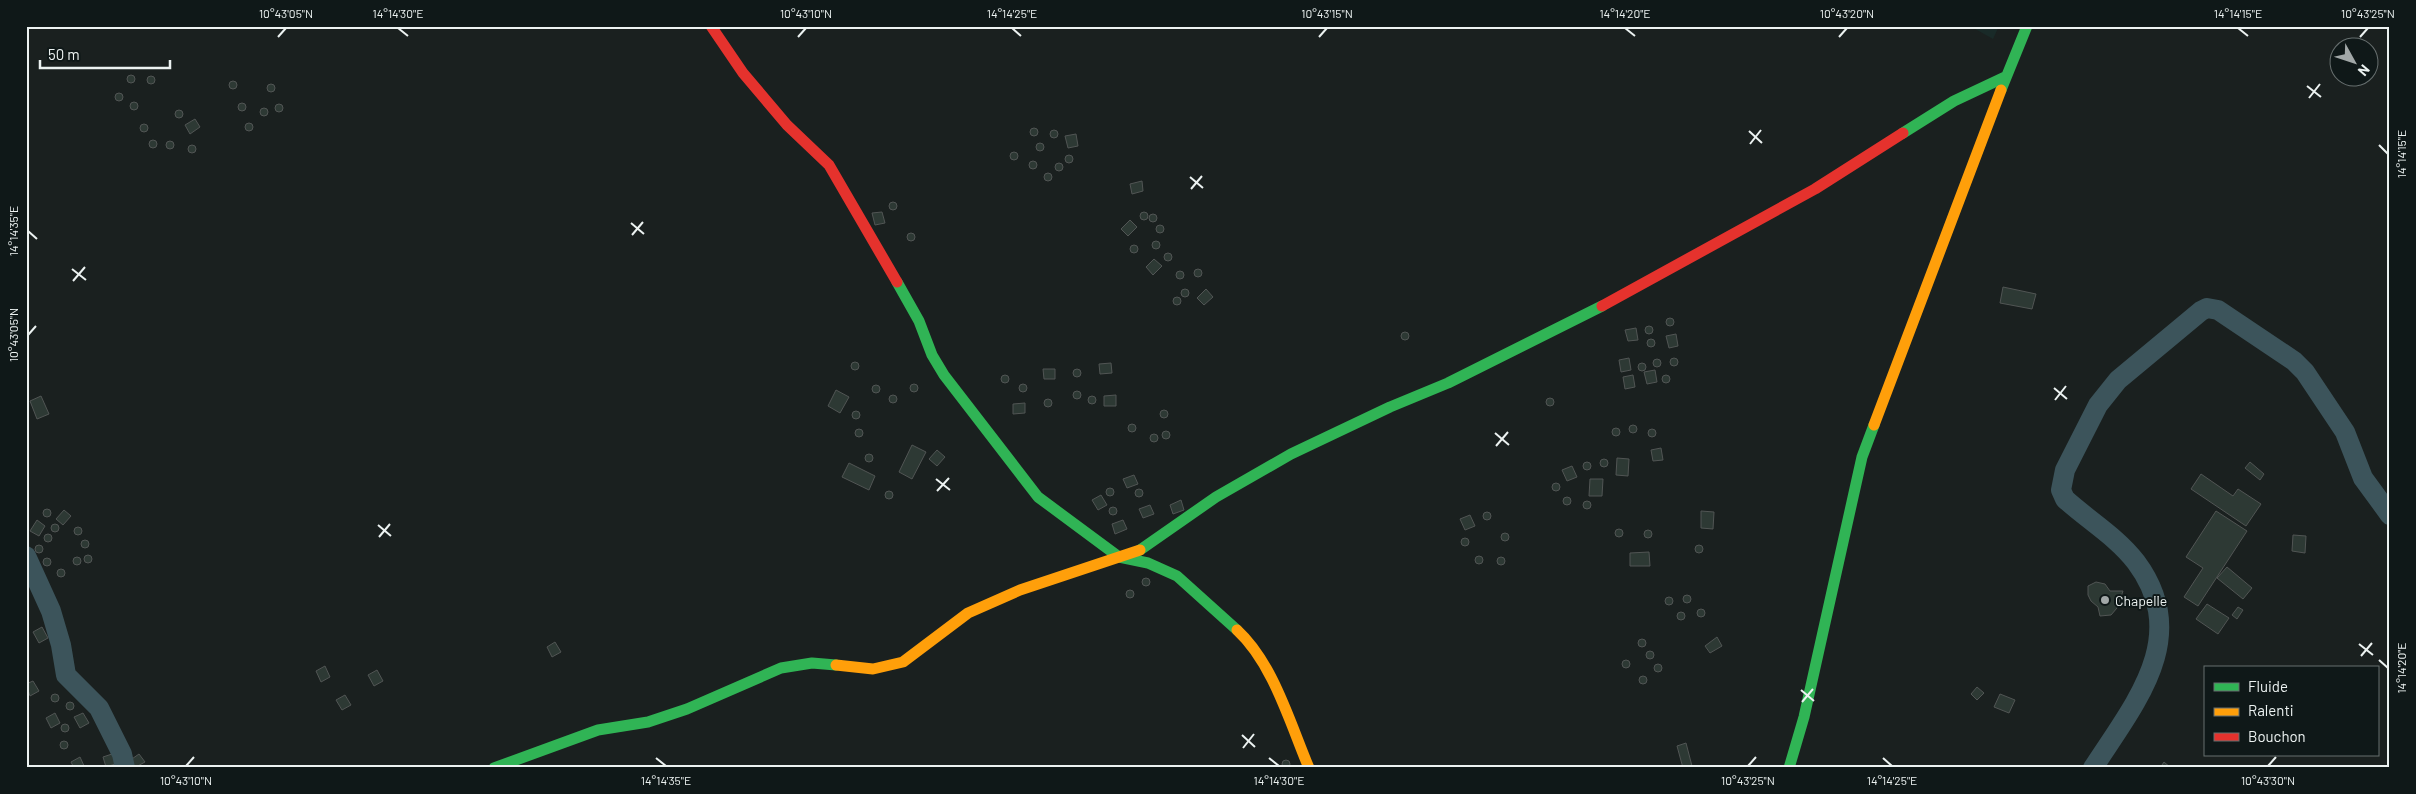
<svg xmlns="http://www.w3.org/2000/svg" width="2416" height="794" font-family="Barlow,sans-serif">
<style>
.built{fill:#192a28}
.building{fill:#2d3934;stroke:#515554}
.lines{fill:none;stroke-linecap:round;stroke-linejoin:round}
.street{stroke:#3c545b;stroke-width:20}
.fast{stroke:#30b455;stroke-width:11}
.slow{stroke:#ff9f0a;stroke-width:11}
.jam{stroke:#e5322d;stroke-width:11}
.ticks{fill:none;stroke:#ecf2f1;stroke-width:2}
.poi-dot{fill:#a2a8a8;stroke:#0f1818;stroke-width:2}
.labels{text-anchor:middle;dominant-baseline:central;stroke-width:4;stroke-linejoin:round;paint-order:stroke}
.poi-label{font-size:14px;fill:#ecf2f1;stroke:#0f1818;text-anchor:start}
.neatline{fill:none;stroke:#ecf2f1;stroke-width:2}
.ticks-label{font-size:12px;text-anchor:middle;fill:#ecf2f1}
</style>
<rect width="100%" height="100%" fill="#1a201f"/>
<path class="built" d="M1970,26H1999L1993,39Z"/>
<path class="building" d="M127 79a4 4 0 1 1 8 0a4 4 0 1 1-8 0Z
M147 80a4 4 0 1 1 8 0a4 4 0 1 1-8 0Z
M229 85a4 4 0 1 1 8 0a4 4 0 1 1-8 0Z
M267 88a4 4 0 1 1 8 0a4 4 0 1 1-8 0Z
M115 97a4 4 0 1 1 8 0a4 4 0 1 1-8 0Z
M130 106a4 4 0 1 1 8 0a4 4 0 1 1-8 0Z
M238 107a4 4 0 1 1 8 0a4 4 0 1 1-8 0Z
M275 108a4 4 0 1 1 8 0a4 4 0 1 1-8 0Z
M260 112a4 4 0 1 1 8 0a4 4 0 1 1-8 0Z
M175 114a4 4 0 1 1 8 0a4 4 0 1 1-8 0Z
M195,119L200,127L190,134L185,125Z
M245 127a4 4 0 1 1 8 0a4 4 0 1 1-8 0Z
M140 128a4 4 0 1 1 8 0a4 4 0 1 1-8 0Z
M1030 132a4 4 0 1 1 8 0a4 4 0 1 1-8 0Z
M1050 134a4 4 0 1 1 8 0a4 4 0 1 1-8 0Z
M1076,134L1078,146L1068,148L1065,136Z
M149 144a4 4 0 1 1 8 0a4 4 0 1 1-8 0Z
M166 145a4 4 0 1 1 8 0a4 4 0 1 1-8 0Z
M1036 147a4 4 0 1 1 8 0a4 4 0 1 1-8 0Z
M188 149a4 4 0 1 1 8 0a4 4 0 1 1-8 0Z
M1010 156a4 4 0 1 1 8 0a4 4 0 1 1-8 0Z
M1065 159a4 4 0 1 1 8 0a4 4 0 1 1-8 0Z
M1029 165a4 4 0 1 1 8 0a4 4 0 1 1-8 0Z
M1055 167a4 4 0 1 1 8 0a4 4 0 1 1-8 0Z
M1044 177a4 4 0 1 1 8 0a4 4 0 1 1-8 0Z
M1142,181L1143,191L1132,194L1130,184Z
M889 206a4 4 0 1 1 8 0a4 4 0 1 1-8 0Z
M1140 216a4 4 0 1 1 8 0a4 4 0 1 1-8 0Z
M882,212L885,223L875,225L872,213Z
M1149 218a4 4 0 1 1 8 0a4 4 0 1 1-8 0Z
M1130,220L1137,227L1128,236L1121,229Z
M1156 229a4 4 0 1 1 8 0a4 4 0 1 1-8 0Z
M907 237a4 4 0 1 1 8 0a4 4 0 1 1-8 0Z
M1152 245a4 4 0 1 1 8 0a4 4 0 1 1-8 0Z
M1130 249a4 4 0 1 1 8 0a4 4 0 1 1-8 0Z
M1164 257a4 4 0 1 1 8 0a4 4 0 1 1-8 0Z
M1154,259L1162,266L1153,275L1146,267Z
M1194 273a4 4 0 1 1 8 0a4 4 0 1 1-8 0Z
M1176 275a4 4 0 1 1 8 0a4 4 0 1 1-8 0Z
M2003,287L2036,294L2032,309L2000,303Z
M1181 293a4 4 0 1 1 8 0a4 4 0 1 1-8 0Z
M1206,289L1213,297L1204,305L1197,298Z
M1173 301a4 4 0 1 1 8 0a4 4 0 1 1-8 0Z
M1666 322a4 4 0 1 1 8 0a4 4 0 1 1-8 0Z
M1645 330a4 4 0 1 1 8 0a4 4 0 1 1-8 0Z
M1636,328L1638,340L1628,341L1625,330Z
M1401 336a4 4 0 1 1 8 0a4 4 0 1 1-8 0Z
M1676,334L1678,346L1669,348L1666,336Z
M1647 343a4 4 0 1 1 8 0a4 4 0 1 1-8 0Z
M1670 362a4 4 0 1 1 8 0a4 4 0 1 1-8 0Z
M1629,358L1631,370L1621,372L1619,360Z
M1653 363a4 4 0 1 1 8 0a4 4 0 1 1-8 0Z
M851 366a4 4 0 1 1 8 0a4 4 0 1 1-8 0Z
M1638 367a4 4 0 1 1 8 0a4 4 0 1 1-8 0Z
M1111,363L1112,373L1100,374L1099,364Z
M1073 373a4 4 0 1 1 8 0a4 4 0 1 1-8 0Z
M1043,369H1055V379H1044Z
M1655,370L1657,382L1647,384L1644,372Z
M1001 379a4 4 0 1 1 8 0a4 4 0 1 1-8 0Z
M1662 379a4 4 0 1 1 8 0a4 4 0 1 1-8 0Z
M1633,375L1635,387L1625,389L1623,377Z
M1019 388a4 4 0 1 1 8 0a4 4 0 1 1-8 0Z
M910 388a4 4 0 1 1 8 0a4 4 0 1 1-8 0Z
M872 389a4 4 0 1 1 8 0a4 4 0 1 1-8 0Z
M836,390L849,397L840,413L828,406Z
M1073 395a4 4 0 1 1 8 0a4 4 0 1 1-8 0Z
M889 399a4 4 0 1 1 8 0a4 4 0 1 1-8 0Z
M1116,395V406H1104V396Z
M1088 400a4 4 0 1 1 8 0a4 4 0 1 1-8 0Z
M41,396L49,414L37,419L30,401Z
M1546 402a4 4 0 1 1 8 0a4 4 0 1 1-8 0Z
M1044 403a4 4 0 1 1 8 0a4 4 0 1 1-8 0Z
M1025,403V413L1013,414V404Z
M1160 414a4 4 0 1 1 8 0a4 4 0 1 1-8 0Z
M852 415a4 4 0 1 1 8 0a4 4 0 1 1-8 0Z
M1128 428a4 4 0 1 1 8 0a4 4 0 1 1-8 0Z
M1629 429a4 4 0 1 1 8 0a4 4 0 1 1-8 0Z
M1612 432a4 4 0 1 1 8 0a4 4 0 1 1-8 0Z
M1648 433a4 4 0 1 1 8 0a4 4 0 1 1-8 0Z
M855 433a4 4 0 1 1 8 0a4 4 0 1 1-8 0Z
M1162 435a4 4 0 1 1 8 0a4 4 0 1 1-8 0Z
M1150 438a4 4 0 1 1 8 0a4 4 0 1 1-8 0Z
M912,445L926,452L912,479L899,472Z
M1661,448L1663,460L1653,461L1651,450Z
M937,450L945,457L937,466L929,459Z
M865 458a4 4 0 1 1 8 0a4 4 0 1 1-8 0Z
M1617,458L1629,459L1628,476L1616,475Z
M1600 463a4 4 0 1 1 8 0a4 4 0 1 1-8 0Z
M1583 466a4 4 0 1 1 8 0a4 4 0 1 1-8 0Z
M2250,462L2264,474L2260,480L2245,468Z
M849,463L875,476L869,490L842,477Z
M1572,466L1577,477L1567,481L1562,470Z
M2201,474L2233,496L2238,489L2261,504L2246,526L2191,489Z
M1134,475L1138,484L1127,488L1123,479Z
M1590,479H1603L1602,496H1589Z
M1552 487a4 4 0 1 1 8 0a4 4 0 1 1-8 0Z
M1106 492a4 4 0 1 1 8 0a4 4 0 1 1-8 0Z
M1135 493a4 4 0 1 1 8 0a4 4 0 1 1-8 0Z
M885 495a4 4 0 1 1 8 0a4 4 0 1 1-8 0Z
M1101,495L1107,505L1098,510L1092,500Z
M1563 501a4 4 0 1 1 8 0a4 4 0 1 1-8 0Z
M1181,500L1184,510L1173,514L1170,505Z
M1583 505a4 4 0 1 1 8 0a4 4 0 1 1-8 0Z
M1150,505L1154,514L1143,518L1139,509Z
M1109 511a4 4 0 1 1 8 0a4 4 0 1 1-8 0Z
M43 513a4 4 0 1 1 8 0a4 4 0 1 1-8 0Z
M64,510L71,516L63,525L56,519Z
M1701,511L1714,512L1713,529L1701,528Z
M2216,511L2247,531L2198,606L2184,597L2203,568L2186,557Z
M1483 516a4 4 0 1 1 8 0a4 4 0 1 1-8 0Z
M1470,515L1475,526L1465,530L1460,519Z
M37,520L45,526L39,536L30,531Z
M1123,520L1127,529L1115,534L1112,524Z
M51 528a4 4 0 1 1 8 0a4 4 0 1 1-8 0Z
M74 531a4 4 0 1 1 8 0a4 4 0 1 1-8 0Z
M1615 533a4 4 0 1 1 8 0a4 4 0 1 1-8 0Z
M1644 534a4 4 0 1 1 8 0a4 4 0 1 1-8 0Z
M1501 537a4 4 0 1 1 8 0a4 4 0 1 1-8 0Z
M44 538a4 4 0 1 1 8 0a4 4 0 1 1-8 0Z
M2293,535L2306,536L2305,553L2292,551Z
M1461 542a4 4 0 1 1 8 0a4 4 0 1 1-8 0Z
M81 544a4 4 0 1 1 8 0a4 4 0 1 1-8 0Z
M1695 549a4 4 0 1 1 8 0a4 4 0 1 1-8 0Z
M35 549a4 4 0 1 1 8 0a4 4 0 1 1-8 0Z
M1649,552L1650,566H1630V553Z
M84 559a4 4 0 1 1 8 0a4 4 0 1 1-8 0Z
M1475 560a4 4 0 1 1 8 0a4 4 0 1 1-8 0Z
M1497 561a4 4 0 1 1 8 0a4 4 0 1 1-8 0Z
M73 561a4 4 0 1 1 8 0a4 4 0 1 1-8 0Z
M43 562a4 4 0 1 1 8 0a4 4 0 1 1-8 0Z
M2227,567L2252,588L2243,599L2217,578Z
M57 573a4 4 0 1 1 8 0a4 4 0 1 1-8 0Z
M1142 582a4 4 0 1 1 8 0a4 4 0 1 1-8 0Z
M2096,582L2105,584L2110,591H2123L2117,608L2111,615L2100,616L2098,607L2091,601L2088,595V586Z
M1126 594a4 4 0 1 1 8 0a4 4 0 1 1-8 0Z
M1683 599a4 4 0 1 1 8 0a4 4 0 1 1-8 0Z
M1665 601a4 4 0 1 1 8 0a4 4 0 1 1-8 0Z
M2207,604L2229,618L2218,634L2196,619Z
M2238,607L2243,610L2237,619L2232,615Z
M1697 613a4 4 0 1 1 8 0a4 4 0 1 1-8 0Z
M1677 616a4 4 0 1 1 8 0a4 4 0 1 1-8 0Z
M42,627L48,638L39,643L33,632Z
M1717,637L1722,646L1710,653L1705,646Z
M1638 643a4 4 0 1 1 8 0a4 4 0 1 1-8 0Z
M555,642L561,652L552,657L547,647Z
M1646 655a4 4 0 1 1 8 0a4 4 0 1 1-8 0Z
M1622 664a4 4 0 1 1 8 0a4 4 0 1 1-8 0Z
M1654 668a4 4 0 1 1 8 0a4 4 0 1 1-8 0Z
M325,666L330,677L321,682L316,671Z
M377,670L383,681L374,686L368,675Z
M1639 680a4 4 0 1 1 8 0a4 4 0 1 1-8 0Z
M33,681L39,691L30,696L26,684Z
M1977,687L1984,693L1977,700L1971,694Z
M2000,694L2015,700L2009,713L1994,707Z
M51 698a4 4 0 1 1 8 0a4 4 0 1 1-8 0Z
M345,695L351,705L342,710L336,700Z
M66 706a4 4 0 1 1 8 0a4 4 0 1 1-8 0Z
M55,713L60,723L51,728L46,718Z
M83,713L89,723L80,728L74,717Z
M61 728a4 4 0 1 1 8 0a4 4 0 1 1-8 0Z
M60 745a4 4 0 1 1 8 0a4 4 0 1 1-8 0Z
M1686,743L1692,766L1683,768L1677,746Z
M115,753L118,763L106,767L103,757Z
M139,754L145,762L134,768L129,761Z
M80,757L85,768H74L71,762Z
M1282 764a4 4 0 1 1 8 0a4 4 0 1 1-8 0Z
M2164,762L2171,768H2160Z"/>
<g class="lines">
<path class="street" d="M26,556L51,611L61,645L66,675L99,708L122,754L125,768
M2093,768C2135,703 2192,637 2136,562C2117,537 2088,520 2065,499L2061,490L2065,470L2098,405L2118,380L2201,311L2207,308L2218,310L2294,361L2305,372L2345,432L2363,478L2390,515"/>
<path class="fast" d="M2001,90L2027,26
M1903,133L1954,101L2005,77
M897,282L919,321L932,355L944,375L1038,497L1119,557L1148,563L1177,576L1237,630
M1140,550L1216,497L1291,454L1390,407L1448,383L1602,306
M494,768L598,730L648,722L687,709L781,668L812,663L836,665
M1789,768L1804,717L1862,457L1874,425"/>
<path class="slow" d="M1874,425L2001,90
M1237,630C1273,663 1290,723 1309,768
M836,665L873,669L903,662L968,613L1020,590L1140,550"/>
<path class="jam" d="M711,26L743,73L787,125L829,165L897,282
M1602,306L1815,189L1903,133"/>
</g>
<path class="ticks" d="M398,28L408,36M1012,28L1021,36M1625,28L1635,36M2238,28L2248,36M278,37L286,28M798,37L806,28M1319,37L1327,28M1839,37L1847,28M2360,37L2368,28M2307,86L2321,97M2309,98L2320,84M1749,131L1762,143M1750,144L1761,130M2379,145L2388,154M1190,177L1203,188M1191,189L1202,176M631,223L644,234M28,231L37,239M632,235L643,222M72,269L86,280M73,281L85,267M28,335L36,326M2054,388L2067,399M2055,400L2066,386M1495,433L1509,445M1496,446L1508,432M936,479L950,490M937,491L949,478M378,525L391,536M379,537L390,524M2359,644L2373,655M2361,656L2372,643M2379,660L2388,668M1801,690L1814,701M1802,702L1813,689M1242,735L1255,747M1243,748L1254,734M656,758L666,766M1269,758L1279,766M1883,758L1892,766M186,766L194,757M1748,766L1756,757M2268,766L2276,757"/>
<circle class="poi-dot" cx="2105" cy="600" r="5"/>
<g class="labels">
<g class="poi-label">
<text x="2115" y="600">Chapelle</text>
</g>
</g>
<rect width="2416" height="794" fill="none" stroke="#0f1818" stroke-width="55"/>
<rect x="2204" y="666" width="175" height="90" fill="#0f1818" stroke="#676f6f"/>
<rect x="2214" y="683" width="25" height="8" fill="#30b455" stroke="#676f6f"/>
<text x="2248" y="692" font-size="15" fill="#ecf2f1">Fluide</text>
<rect x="2214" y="708" width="25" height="8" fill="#ff9f0a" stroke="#676f6f"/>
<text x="2248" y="716" font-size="15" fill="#ecf2f1">Ralenti</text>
<rect x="2214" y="733" width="25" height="8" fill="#e5322d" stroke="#676f6f"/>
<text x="2248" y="742" font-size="15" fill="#ecf2f1">Bouchon</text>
<g transform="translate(2354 62) rotate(130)"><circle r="24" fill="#0f1818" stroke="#676f6f"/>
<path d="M0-4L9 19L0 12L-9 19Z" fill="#a2a8a8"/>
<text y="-8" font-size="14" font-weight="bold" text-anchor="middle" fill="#ecf2f1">N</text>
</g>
<path d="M40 60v8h130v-8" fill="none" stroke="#ecf2f1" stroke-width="2.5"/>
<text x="48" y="60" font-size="15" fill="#ecf2f1" stroke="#0f1818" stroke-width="4" paint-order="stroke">50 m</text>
<rect x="28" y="28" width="2360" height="738" class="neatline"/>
<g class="ticks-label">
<text x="286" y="18">10°43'05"N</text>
<text x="398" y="18">14°14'30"E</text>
<text x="806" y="18">10°43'10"N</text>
<text x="1012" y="18">14°14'25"E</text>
<text x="1327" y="18">10°43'15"N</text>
<text x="1625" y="18">14°14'20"E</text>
<text x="1847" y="18">10°43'20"N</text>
<text x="2238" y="18">14°14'15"E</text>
<text x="2368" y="18">10°43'25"N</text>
<text transform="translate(2402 154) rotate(-90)" y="4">14°14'15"E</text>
<text transform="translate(14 231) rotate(-90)" y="4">14°14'35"E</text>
<text transform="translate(14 335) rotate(-90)" y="4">10°43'05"N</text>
<text transform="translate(2402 668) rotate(-90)" y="4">14°14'20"E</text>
<text x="186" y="785">10°43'10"N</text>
<text x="666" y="785">14°14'35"E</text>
<text x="1279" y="785">14°14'30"E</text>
<text x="1748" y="785">10°43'25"N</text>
<text x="1892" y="785">14°14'25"E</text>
<text x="2268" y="785">10°43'30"N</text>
</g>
</svg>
